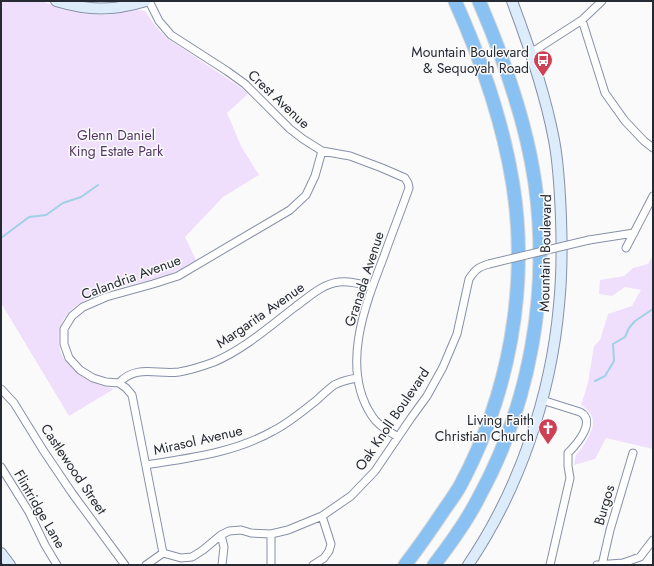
<svg xmlns="http://www.w3.org/2000/svg" width="654" height="566" font-family="Jost,sans-serif">
<style>
.green{fill:#f0dffc}
.lines{fill:none;stroke-linecap:round;stroke-linejoin:round}
.stream{stroke:#9fd1e4;stroke-width:2}
.street-casing{stroke:#8790a7;stroke-width:9}
.secondary-casing{stroke:#8790a7;stroke-width:12}
.highway-casing{stroke:#d4d4d6;stroke-width:15}
.street{stroke:#fff;stroke-width:7}
.secondary{stroke:#dcecfb;stroke-width:10}
.highway{stroke:#89c1f2;stroke-width:13}
.street-bridge-casing{stroke:#8790a7;stroke-width:9;stroke-linecap:butt}
.street-bridge{stroke:#fff;stroke-width:7}
.labels{text-anchor:middle;dominant-baseline:central;stroke-width:3;stroke-linejoin:round;paint-order:stroke}
.poi-label{font-size:14px;fill:#262a33;stroke:#fafafa;text-anchor:end}
.street-label{font-size:14px;fill:#262a33;stroke:#fafafa}
.park-label{font-size:14px;fill:#543667;stroke:#fafafa}
</style>
<rect width="100%" height="100%" fill="#fafafa"/>
<path class="green" d="M1,1H42L61,9L85,14L107,15L138,10L145,11L156,27L168,39L243,89L248,94L227,113L241,146L259,175L223,197L185,237L196,260C185,266 175,273 163,276C126,289 48,293 60,350C61,356 65,359 68,363C82,380 94,384 114,389L69,416L1,303Z
M653,255V449L606,438L595,459L574,465C575,462 575,458 576,455C577,453 580,451 582,448C592,432 601,417 581,405L588,383L594,346L600,340L608,314L632,306L641,290L625,287L612,296L599,294L600,280L624,276L633,268L648,264Z"/>
<g class="lines">
<path class="stream" d="M1,238L29,217L46,215L63,203L81,197L98,185
M595,381L605,376L614,361L613,344L625,337L629,328L635,321L653,309"/>
<g class="street-casing">
<path id="street" d="M149,1L159,21L171,35L227,71L245,84L290,129L303,139L322,151L350,156L382,168L405,178L408,183L409,188C401,211 392,233 384,256C365,305 340,368 372,416C378,426 389,431 398,437
M582,20L605,93L625,121L644,141L653,148
M530,51L537,49L582,20L602,1
M589,240L634,233
M626,248L653,196
M119,383C136,364 157,375 179,372C191,370 203,366 214,362C243,350 270,326 295,307C309,297 322,284 339,282C351,281 361,284 372,287
M1,389L14,403L43,450L72,493L125,565
M542,400L580,412C597,421 577,444 568,453V466L570,478L550,565
M146,465C189,458 234,453 273,431C289,423 303,411 318,399C323,394 329,389 334,385C342,381 350,379 358,378
M1,467L29,512L45,545L57,565
M221,535L224,547L222,565
M163,553L132,395L126,388L119,383L106,382L93,378L80,370L69,358L64,344V329L72,316L83,307L106,297L153,284L178,276L290,210L306,195L315,176L322,151
M163,553L181,558L192,557L203,550L221,535L229,531L241,530L251,533L271,534L288,530L322,516L351,496L375,471L411,418L427,396L443,367L457,334L469,279C475,270 478,267 489,264
M146,565L163,553
M271,565V534
M313,565L324,558L329,551L331,544L322,516
M597,565L623,563L640,557L653,540
M602,565L610,530L633,453"/>
</g>
<g class="secondary-casing">
<path id="secondary" d="M56,1C89,11 113,11 146,1
M1,553L10,565
M468,565C519,490 551,396 559,305C562,276 562,247 561,218C560,192 559,166 554,140C545,92 529,46 512,1"/>
</g>
<g class="highway-casing">
<path id="highway" d="M405,565C418,548 430,531 442,513C448,504 455,495 460,486C509,395 529,287 513,185C503,122 481,59 455,1
M434,565C451,543 467,521 479,497C531,402 550,290 535,183C526,120 504,59 479,1"/>
</g>
<use href="#street" class="street"/>
<use href="#secondary" class="secondary"/>
<use href="#highway" class="highway"/>
<g class="street-bridge-casing">
<path id="street-bridge" d="M489,264L589,240"/>
</g>
<use href="#street-bridge" class="street-bridge"/>
</g>
<defs>
<g id="bus-pin" transform="scale(1)"><path d="M0 17L-7.5 6A9.5 9.5 0 1 1 7.5 6Z" fill="#d04055" stroke="#fafafa"/><path d="M-5-6H5V4H4V6H2V4H-2V6H-4V4H-5ZM-3.5-4V0h7V-4ZM-3.5 1.2v1.5H-2V1.2ZM2 1.2v1.5H3.5V1.2Z" fill="#fff"/></g>
<g id="church-pin" transform="scale(1)"><path d="M0 17L-7.5 6A9.5 9.5 0 1 1 7.5 6Z" fill="#d04055" stroke="#fafafa"/><path d="M-1.2-6h2.4v3.5h3.3v2.4h-3.3V6h-2.4V-.1h-3.3v-2.4h3.3Z" fill="#fff"/></g>
</defs>
<g fill-rule="evenodd">
<use href="#bus-pin" x="543" y="60"/>
<use href="#church-pin" x="548" y="428"/>
</g>
<g class="labels">
<g class="poi-label">
<text x="529" y="52">Mountain Boulevard<tspan x="529" dy="16">&amp; Sequoyah Road</tspan></text>
<text x="534" y="420">Living Faith<tspan x="534" dy="16">Christian Church</tspan></text>
</g>
<g class="street-label">
<text transform="translate(279 99) rotate(43)">Crest Avenue</text>
<text transform="translate(545 253) rotate(-89)">Mountain Boulevard</text>
<text transform="translate(131 277) rotate(-20)">Calandria Avenue</text>
<text transform="translate(364 279) rotate(-72)">Granada Avenue</text>
<text transform="translate(260 315) rotate(-35)">Margarita Avenue</text>
<text transform="translate(392 419) rotate(-56)">Oak Knoll Boulevard</text>
<text transform="translate(198 440) rotate(-13)">Mirasol Avenue</text>
<text transform="translate(74 469) rotate(56)">Castlewood Street</text>
<text transform="translate(604 505) rotate(-74)">Burgos</text>
<text transform="translate(40 509) rotate(60)">Flintridge Lane</text>
</g>
<g class="park-label">
<text x="116" y="135">Glenn Daniel<tspan x="116" dy="16">King Estate Park</tspan></text>
</g>
</g>
<rect width="654" height="566" fill="none" stroke="#262a33" stroke-width="4"/>
</svg>
